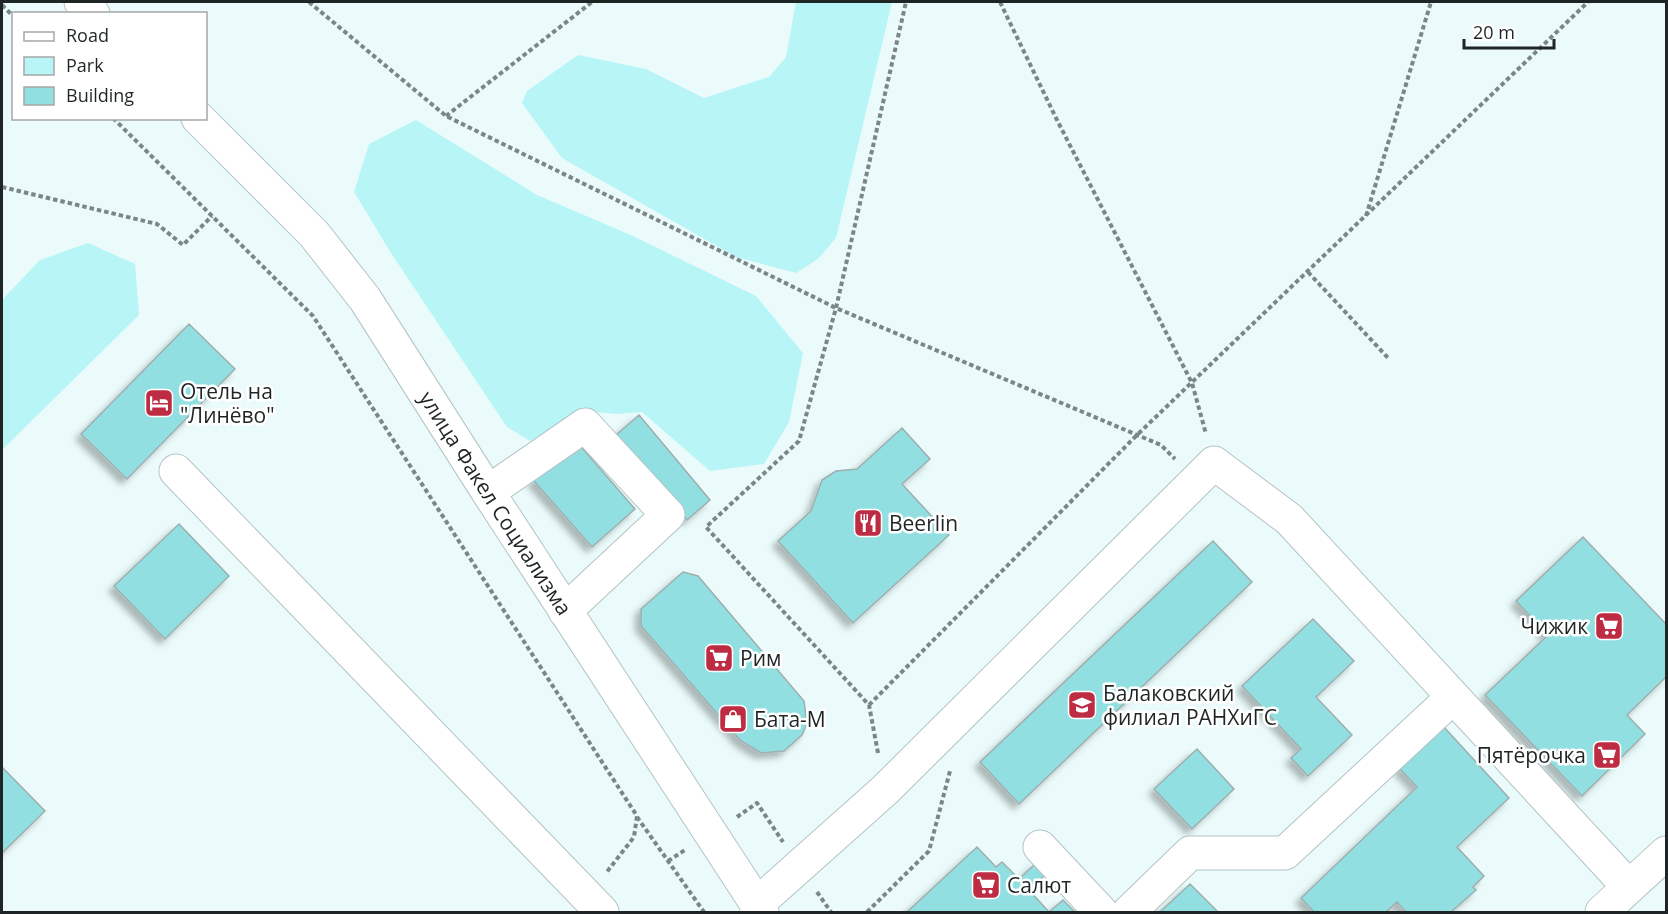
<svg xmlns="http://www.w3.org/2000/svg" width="1668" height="914" font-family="'Open Sans',sans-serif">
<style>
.green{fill:#b7f5f6}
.building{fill:#92dfe1;stroke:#9faeaf;stroke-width:1.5;filter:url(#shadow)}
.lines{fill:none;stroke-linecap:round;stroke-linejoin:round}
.minor-casing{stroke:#b4c3c4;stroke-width:35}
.major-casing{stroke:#b4c3c4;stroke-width:35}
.path{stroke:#7c8686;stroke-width:4;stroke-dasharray:4.5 3;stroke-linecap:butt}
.minor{stroke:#fff;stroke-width:33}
.major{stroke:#fff;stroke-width:33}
.labels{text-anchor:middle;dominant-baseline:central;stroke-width:5;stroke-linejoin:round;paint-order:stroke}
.poi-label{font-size:21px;fill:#1f2525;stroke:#fff;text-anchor:start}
.street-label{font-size:21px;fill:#1f2525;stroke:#fff}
</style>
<defs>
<filter id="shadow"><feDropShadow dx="-5.5" dy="5.5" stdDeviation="3" flood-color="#0004"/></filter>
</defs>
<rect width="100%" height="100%" fill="#ebfbfb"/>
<path class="green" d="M796,2H892L836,238L818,259L796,273L736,257L562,158L522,103L527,91L578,55L646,69L704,98L769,77L786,57Z
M416,120L537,195L633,236L756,296L803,353L789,422L764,464L710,471L642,412L617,414L585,411L530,441L507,427L391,253L354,192L369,144Z
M88,243L135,264L139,315L2,450V300L40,260Z"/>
<path class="building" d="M189,324L235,369L127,479L81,434Z
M639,415L710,500L687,520L616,435Z
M902,428L930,459L902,484L949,535L853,623L778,541L811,511L822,480L836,471L857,469Z
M577,442L635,509L592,547L533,480Z
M179,524L229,576L165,639L114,586Z
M1583,537L1666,624V677L1627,715L1645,734L1582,796L1485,695L1548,635L1516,601Z
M1213,541L1252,582L1019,804L980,762Z
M683,572L698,576L804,701L807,724L802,735L784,751L761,753L741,741L641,626V609Z
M1313,619L1354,661L1316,697L1352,735L1308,776L1291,758L1301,749L1242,686Z
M1443,726L1509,798L1457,847L1484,876L1473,887L1476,890L1451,912H1406L1397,902L1386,912H1314L1301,898L1417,787L1399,768Z
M1197,749L1234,789L1192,829L1154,789Z
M2,767L45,811L2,853Z
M977,847L996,867L1002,862L1019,879L1037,862L1047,873L1029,890L1049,912L1063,900L1075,912H907Z
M1190,884L1218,912H1160Z"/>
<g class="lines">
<g class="minor-casing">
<path id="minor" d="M176,471L602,912
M488,492L585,425L668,515L565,611
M1040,847L1101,912
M756,905L885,790L1214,463L1289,519L1629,887
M1129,912L1190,853H1285L1453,697
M1602,912L1666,853"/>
</g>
<g class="major-casing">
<g id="major">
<path d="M81,2L93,14"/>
<path id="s1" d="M198,118L314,234L365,299L488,492L762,912"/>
</g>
</g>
<path class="path" d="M309,2L446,116L836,308L1161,445L1175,459
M1000,2L1058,122L1192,383L1206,434
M2,5L14,17
M446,116L592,2
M113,118L313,316L637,816L634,837L606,873
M2,187L157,224L183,245L212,216
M1366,216L1431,2
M1308,272L1389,359
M869,705L1137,435L1588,2
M878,753L869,705L706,527L799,441L836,308L906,2
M637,817L704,912
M737,817L757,803L783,842
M668,861L685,850
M817,892L831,912
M867,912L929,851L950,771"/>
<use href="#minor" class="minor"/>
<use href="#major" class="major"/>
</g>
<defs>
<g id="hotel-square" transform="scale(1.5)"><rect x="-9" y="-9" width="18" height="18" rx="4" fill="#bd2c42" stroke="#fff"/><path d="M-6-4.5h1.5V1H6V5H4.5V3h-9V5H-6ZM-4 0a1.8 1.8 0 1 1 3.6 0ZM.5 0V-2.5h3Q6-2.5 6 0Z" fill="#fff"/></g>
<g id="restaurant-square" transform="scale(1.5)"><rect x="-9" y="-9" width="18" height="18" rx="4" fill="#bd2c42" stroke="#fff"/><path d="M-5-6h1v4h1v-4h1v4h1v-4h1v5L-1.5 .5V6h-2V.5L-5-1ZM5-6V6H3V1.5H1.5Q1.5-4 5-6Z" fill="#fff"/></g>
<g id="supermarket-square" transform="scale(1.5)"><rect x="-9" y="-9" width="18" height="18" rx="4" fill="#bd2c42" stroke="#fff"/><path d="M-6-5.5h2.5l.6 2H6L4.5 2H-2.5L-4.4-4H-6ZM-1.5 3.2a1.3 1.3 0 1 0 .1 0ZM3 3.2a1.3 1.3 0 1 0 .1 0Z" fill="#fff"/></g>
<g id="university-square" transform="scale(1.5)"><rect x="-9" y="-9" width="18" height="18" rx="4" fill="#bd2c42" stroke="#fff"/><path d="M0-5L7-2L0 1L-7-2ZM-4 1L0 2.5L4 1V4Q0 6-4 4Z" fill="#fff"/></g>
<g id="shop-square" transform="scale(1.5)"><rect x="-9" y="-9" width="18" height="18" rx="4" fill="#bd2c42" stroke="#fff"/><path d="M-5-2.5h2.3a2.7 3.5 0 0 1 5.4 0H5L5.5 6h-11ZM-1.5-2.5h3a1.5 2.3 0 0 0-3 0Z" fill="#fff"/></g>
</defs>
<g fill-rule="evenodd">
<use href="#hotel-square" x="159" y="403"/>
<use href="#restaurant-square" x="868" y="523"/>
<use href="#supermarket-square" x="1609" y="626"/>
<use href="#supermarket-square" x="719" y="658"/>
<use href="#university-square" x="1082" y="705"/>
<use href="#shop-square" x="733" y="719"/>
<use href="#supermarket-square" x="1607" y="755"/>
<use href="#supermarket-square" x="986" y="885"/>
</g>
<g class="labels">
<g class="poi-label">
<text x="180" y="391">Отель на<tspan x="180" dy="24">"Линёво"</tspan></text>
<text x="889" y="523">Beerlin</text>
<text x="1588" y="626" text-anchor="end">Чижик</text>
<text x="740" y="658">Рим</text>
<text x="1103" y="693">Балаковский<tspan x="1103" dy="24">филиал РАНХиГС</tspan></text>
<text x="754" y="719">Бата-М</text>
<text x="1586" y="755" text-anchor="end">Пятёрочка</text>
<text x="1007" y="885">Салют</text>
</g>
<g class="street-label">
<text stroke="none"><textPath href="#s1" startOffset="489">улица Факел Социализма</textPath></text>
</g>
</g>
<rect width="1668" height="914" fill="none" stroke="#1f2525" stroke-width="6"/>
<rect x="12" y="12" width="195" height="108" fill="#ffffff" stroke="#a5a8a8" stroke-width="1.5"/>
<rect x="24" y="32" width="30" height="9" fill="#ffffff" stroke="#a5a8a8" stroke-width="1.5"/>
<text x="66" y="42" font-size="18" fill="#1f2525">Road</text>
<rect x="24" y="57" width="30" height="18" fill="#b7f5f6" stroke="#a5a8a8" stroke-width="1.5"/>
<text x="66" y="72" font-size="18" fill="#1f2525">Park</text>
<rect x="24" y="87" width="30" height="18" fill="#92dfe1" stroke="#a5a8a8" stroke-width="1.5"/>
<text x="66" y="102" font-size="18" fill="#1f2525">Building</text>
<path d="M1464 39v9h90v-9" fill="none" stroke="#1f2525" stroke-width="3"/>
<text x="1473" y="39" font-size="18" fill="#1f2525" stroke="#ffffff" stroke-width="4.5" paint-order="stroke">20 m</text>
</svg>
